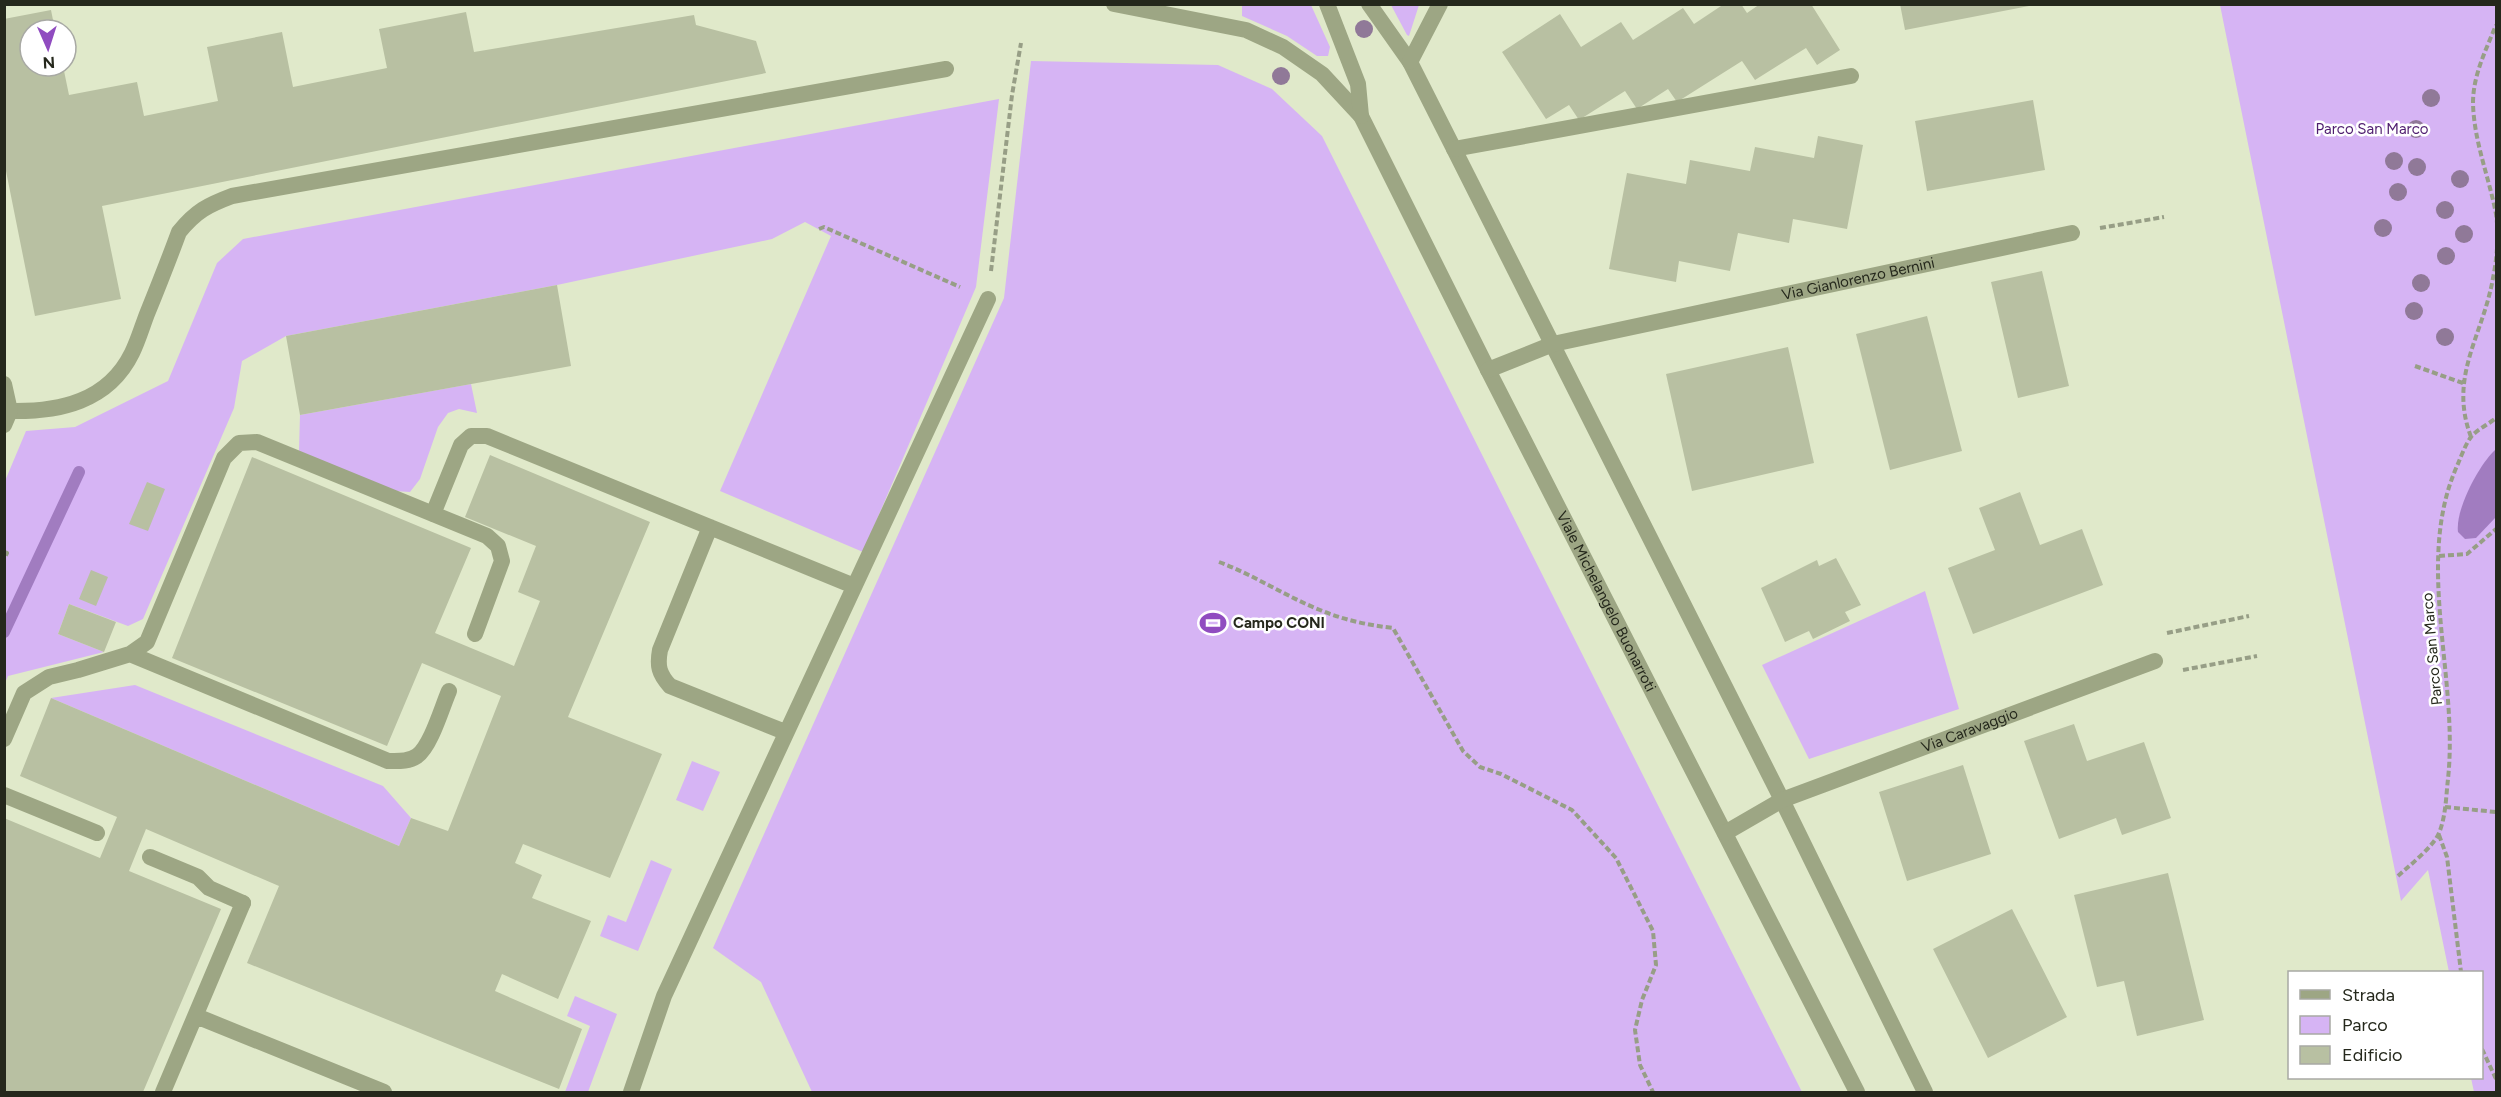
<svg xmlns="http://www.w3.org/2000/svg" width="2501" height="1097" font-family="Figtree,sans-serif">
<style>
.green{fill:#d6b4f4}
.water{fill:#a17cc0}
.lines{fill:none;stroke-linecap:round;stroke-linejoin:round}
.stream{stroke:#a17cc0;stroke-width:12}
.building{fill:#b8c0a2}
.path{stroke:#979e86;stroke-width:4;stroke-dasharray:6 3;stroke-linecap:butt}
.service{stroke:#9da684;stroke-width:16}
.pedestrian{stroke:#9da684;stroke-width:16}
.minor{stroke:#9da684;stroke-width:16}
.tree{fill:#907998}
.labels{text-anchor:middle;dominant-baseline:central;stroke-width:5;stroke-linejoin:round;paint-order:stroke}
.park-label{font-size:15px;fill:#4f1d6f;stroke:#fff}
.street-label{font-size:15px;fill:#25281c;stroke:#fff}
.poi-label{font-size:15px;font-weight:bold;fill:#25281c;stroke:#fff;text-anchor:start}
</style>
<rect width="100%" height="100%" fill="#e0e9ca"/>
<path class="green" d="M1242,5H1311L1330,47L1328,56H1317L1287,36L1242,16Z
M1391,5H1419L1409,36L1407,35Z
M2220,5H2496V1092H2474L2471,1078H2482V972H2449L2428,870L2401,901Z
M1031,61L1218,65L1272,89L1322,136L1802,1092H812L761,982L713,948L1004,298Z
M999,99L976,287L863,552L720,491L831,236L805,222L772,239L557,285L286,336L242,361L234,408L143,619L128,626L69,604L58,634L104,652L8,676L5,683V481L26,431L75,427L168,381L217,263L243,239Z
M471,384L477,413L459,409L448,413L438,427L420,479L410,492L394,491L299,451L300,415Z
M1925,591L1959,709L1809,759L1762,665Z
M135,685L383,786L411,818L399,846L51,698Z
M692,761L720,772L703,811L676,800Z
M651,860L672,869L638,951L600,936L608,915L626,922Z
M575,996L617,1014L588,1092H565L590,1026L567,1016Z"/>
<path class="water" d="M2496,449V517L2476,538L2465,539L2458,532C2455,509 2480,463 2496,449Z"/>
<g class="lines">
<path class="stream" d="M4,632L79,472"/>
</g>
<path class="building" d="M1724,4H1741L1747,13L1760,4H1811L1840,50L1817,65L1806,48L1755,80L1742,61L1677,102L1668,89L1637,109L1625,91L1579,120L1569,105L1546,119L1502,52L1560,14L1581,47L1621,22L1633,40L1683,8L1694,24Z
M1900,4H2029V6L1905,30Z
M51,10L55,30H30V66H63L69,95L137,82L144,116L218,101L207,47L282,32L293,87L387,68L379,29L466,12L474,52L694,15L696,25L756,41L766,73L102,206L121,299L35,316L4,161V19Z
M2033,100L2045,170L1927,191L1915,121Z
M1818,136L1863,145L1847,229L1793,219L1789,243L1738,233L1730,271L1679,261L1676,282L1609,269L1627,173L1686,184L1690,160L1750,171L1755,147L1814,158Z
M2042,271L2069,386L2018,398L1991,282Z
M557,285L571,366L300,415L286,336Z
M1927,316L1962,451L1890,470L1856,334Z
M1788,347L1814,463L1692,491L1666,374Z
M490,455L650,522L568,717L662,754L610,878L523,844L515,863L542,875L532,898L591,921L558,999L502,974L495,991L582,1029L559,1089L247,963L279,886L146,829L129,871L221,909L143,1092H4V818L100,858L117,817L20,776L51,698L399,846L411,818L448,831L501,696L422,663L387,746L172,658L252,457L471,548L435,633L514,666L540,601L518,592L536,546L465,517Z
M147,482L165,489L148,531L129,524Z
M2020,492L2040,545L2082,529L2103,585L1973,634L1948,568L1995,550L1979,508Z
M1836,558L1861,605L1845,612L1850,621L1813,639L1809,631L1785,642L1761,588L1817,560L1819,566Z
M91,570L108,577L96,606L79,599Z
M69,604L116,622L104,652L58,634Z
M2074,724L2087,761L2144,742L2171,818L2122,835L2116,818L2059,839L2024,741Z
M1963,765L1991,854L1907,881L1879,792Z
M2168,873L2204,1020L2137,1036L2124,981L2097,987L2074,895Z
M2012,909L2067,1017L1988,1058L1933,949Z"/>
<g class="lines">
<path class="path" d="M2100,228L2164,217
M819,229L824,227L960,287
M991,271L1012,95L1021,43
M2415,366L2463,383
M2471,437C2448,376 2483,336 2493,278C2497,259 2499,234 2496,214C2489,177 2474,142 2473,103C2473,75 2486,50 2496,25
M4,552L7,553L4,559
M2439,556L2467,554L2496,529
M1219,562C1254,575 1285,596 1320,610C1344,620 1367,625 1393,628L1463,751L1480,767L1501,774L1572,810L1616,858L1653,931L1656,965L1642,1000L1635,1030L1640,1065L1653,1092
M2167,633L2249,616
M2183,670L2257,656
M2445,807L2496,812
M2439,835L2447,857L2461,972
M2398,876C2410,865 2433,847 2439,833C2446,816 2446,796 2448,779C2459,676 2414,563 2457,466C2461,457 2465,445 2471,437C2476,430 2489,424 2496,418
M2482,1049L2496,1079"/>
<path class="service" d="M10,411C59,412 108,402 132,353C138,341 142,327 147,314C158,287 169,259 179,232C196,211 208,205 232,196L946,69
M433,514L461,445L471,436H487L854,586
M710,527L660,650C657,666 659,674 670,686L785,732
M130,654L388,761C398,761 408,762 417,756C431,746 442,707 449,691
M4,739L24,693L49,677L78,670L130,654L147,642L224,458L239,443L257,442L487,536L498,546L502,561L475,634
M196,1016L384,1092
M163,1092L243,903
M631,1092L664,996L988,299"/>
<path class="pedestrian" d="M4,795L97,833
M150,857L198,877L209,888L243,903"/>
<g class="minor">
<path id="s1" d="M1114,4L1246,30L1283,47L1322,74L1361,116L1488,370L1857,1092"/>
<path d="M1327,4L1358,84L1361,116"/>
<path d="M1369,4L1410,62L1454,149L1782,800L1925,1092"/>
<path d="M1410,62L1440,4"/>
<path d="M1454,149L1851,76"/>
<path id="s2" d="M1488,370L1553,344L2072,233"/>
<path d="M4,384L10,411L4,425"/>
<path id="s3" d="M1725,833L1782,800L2155,661"/>
</g>
</g>
<g class="tree">
<circle cx="1364" cy="29" r="9"/>
<circle cx="1281" cy="76" r="9"/>
<circle cx="2431" cy="98" r="9"/>
<circle cx="2416" cy="129" r="9"/>
<circle cx="2394" cy="161" r="9"/>
<circle cx="2417" cy="167" r="9"/>
<circle cx="2460" cy="179" r="9"/>
<circle cx="2398" cy="192" r="9"/>
<circle cx="2445" cy="210" r="9"/>
<circle cx="2383" cy="228" r="9"/>
<circle cx="2464" cy="234" r="9"/>
<circle cx="2446" cy="256" r="9"/>
<circle cx="2421" cy="283" r="9"/>
<circle cx="2414" cy="311" r="9"/>
<circle cx="2445" cy="337" r="9"/>
</g>
<defs>
<g id="stadium-bare" transform="scale(2.07)"><path d="M0-5a6.5 5 0 1 0 0 10a6.5 5 0 1 0 0-10ZM-3.5-1.8h7v3.6h-7Z" fill="#904cc0" stroke="#fff" stroke-width="2.5" paint-order="stroke"/></g>
</defs>
<g fill-rule="evenodd">
<use href="#stadium-bare" x="1213" y="623"/>
</g>
<g class="labels">
<g class="park-label">
<text x="2372" y="129">Parco San Marco</text>
</g>
<g class="street-label">
<text stroke="none"><textPath href="#s2" startOffset="382">Via Gianlorenzo Bernini</textPath></text>
<text stroke="none"><textPath href="#s1" startOffset="824">Viale Michelangelo Buonarroti</textPath></text>
<text transform="translate(2432 649) rotate(-95)">Parco San Marco</text>
<text stroke="none"><textPath href="#s3" startOffset="266">Via Caravaggio</textPath></text>
</g>
<g class="poi-label">
<text x="1233" y="623">Campo CONI</text>
</g>
</g>
<rect width="2501" height="1097" fill="none" stroke="#25281c" stroke-width="12"/>
<rect x="2288" y="971" width="195" height="108" fill="#ffffff" stroke="#a8a9a4" stroke-width="1.5"/>
<rect x="2300" y="990" width="30" height="9" fill="#9da684" stroke="#a8a9a4" stroke-width="1.5"/>
<text x="2342" y="1001" font-size="18" fill="#25281c">Strada</text>
<rect x="2300" y="1016" width="30" height="18" fill="#d6b4f4" stroke="#a8a9a4" stroke-width="1.5"/>
<text x="2342" y="1031" font-size="18" fill="#25281c">Parco</text>
<rect x="2300" y="1046" width="30" height="18" fill="#b8c0a2" stroke="#a8a9a4" stroke-width="1.5"/>
<text x="2342" y="1061" font-size="18" fill="#25281c">Edificio</text>
<g transform="translate(48 48) rotate(177)"><circle r="28" fill="#ffffff" stroke="#a8a9a4" stroke-width="1.5"/>
<path d="M0-4.5L10 22L0 15L-10 22Z" fill="#904cc0"/>
<text y="-9" font-size="16" font-weight="bold" text-anchor="middle" fill="#25281c">N</text>
</g>
</svg>
